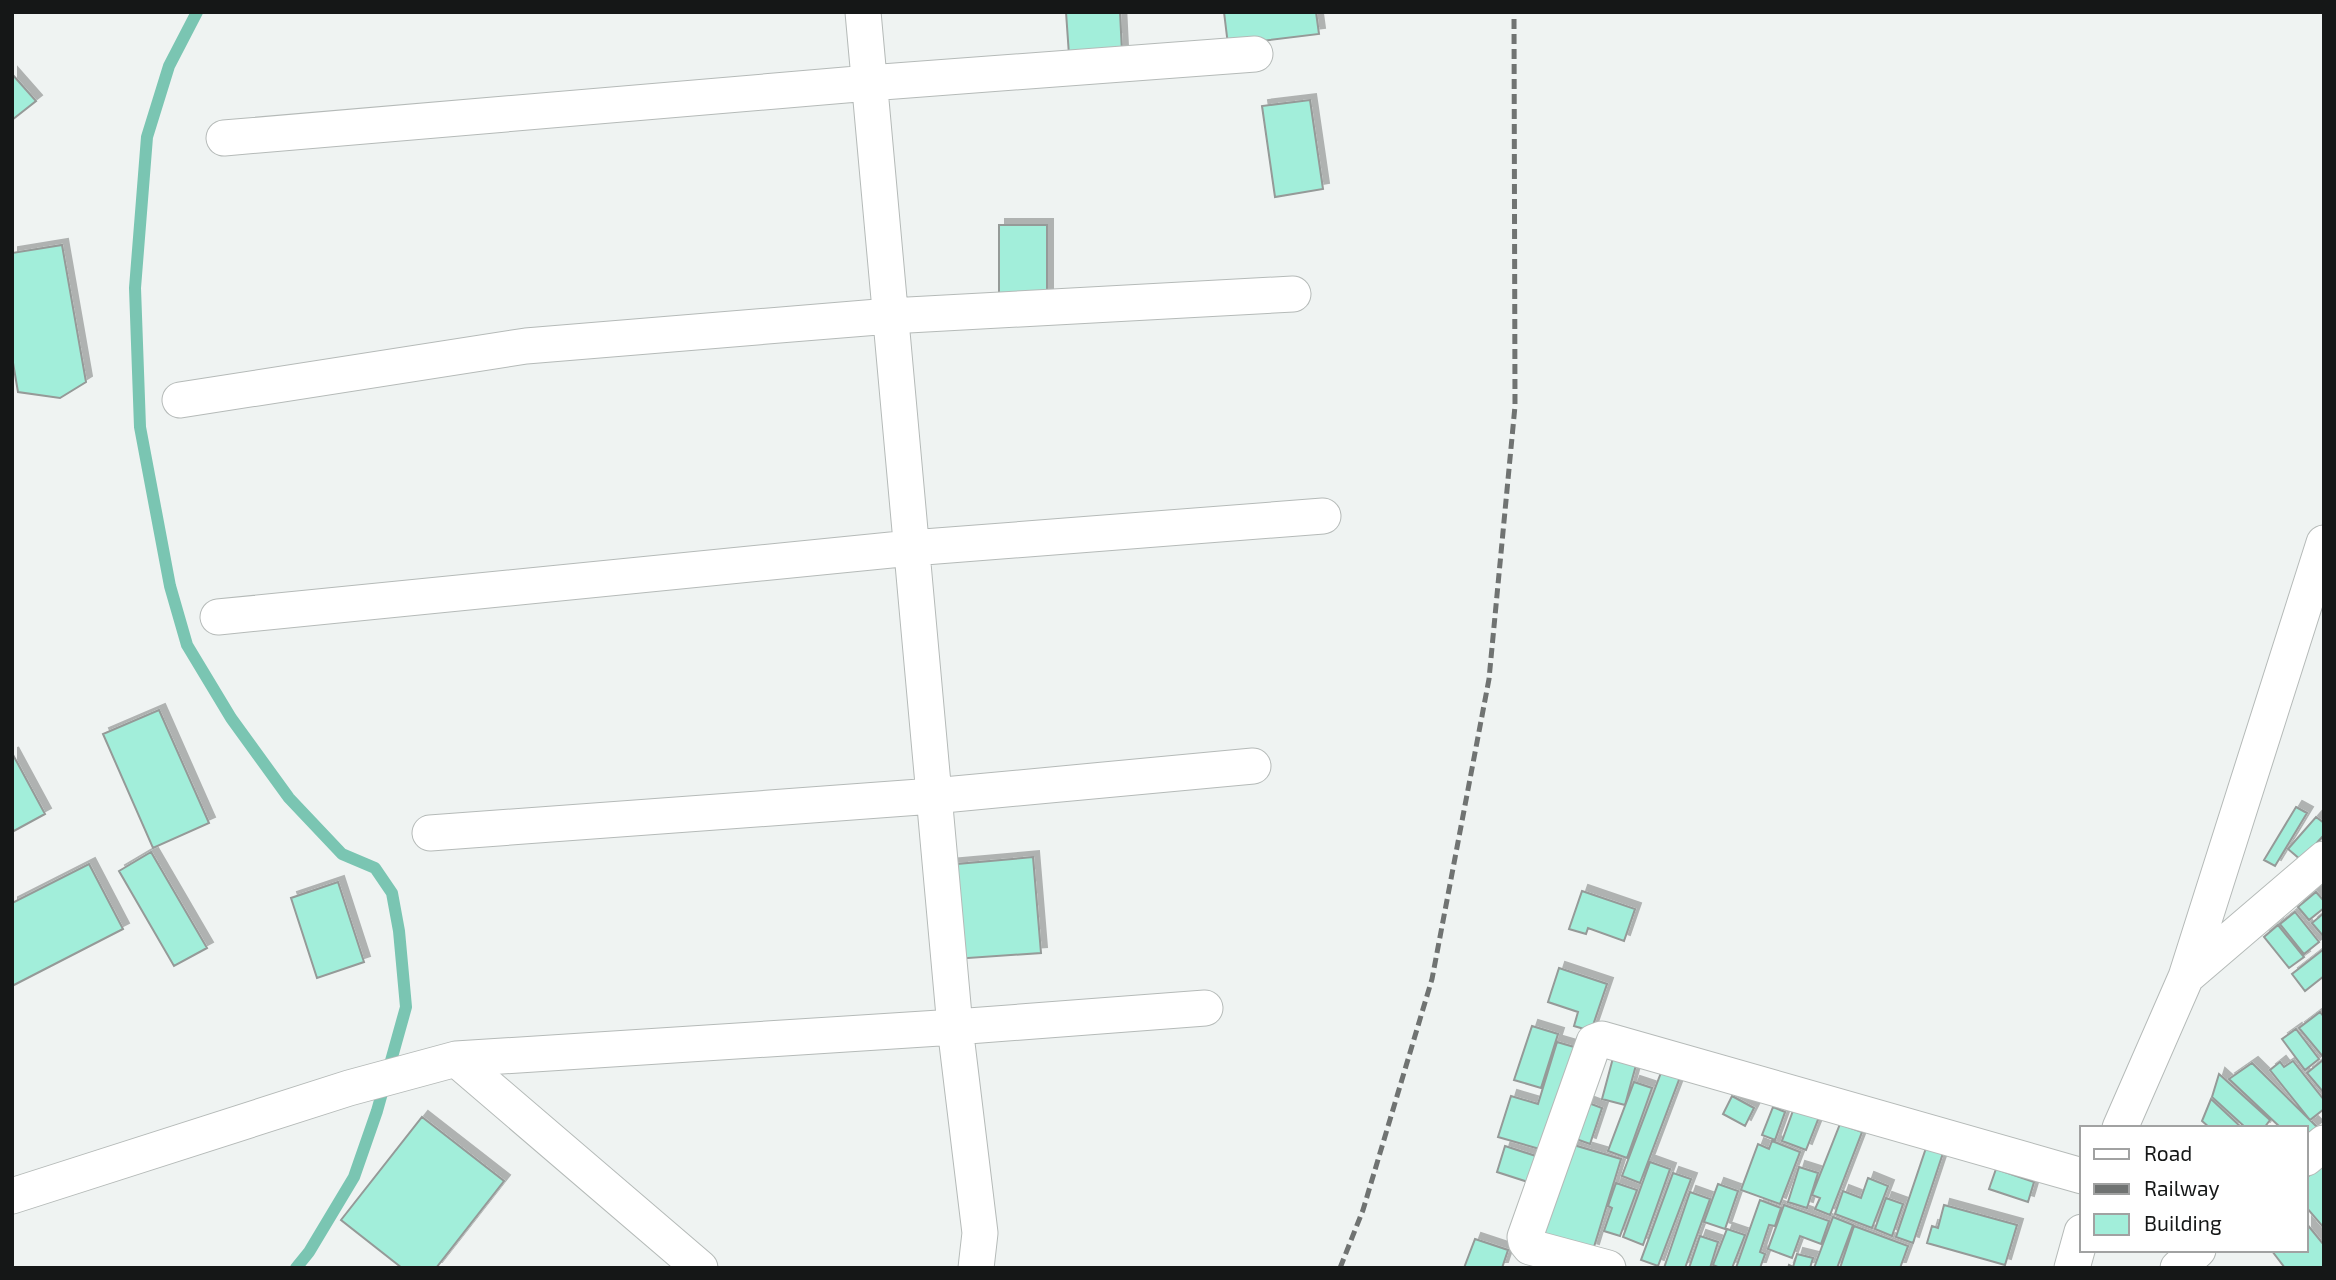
<svg xmlns="http://www.w3.org/2000/svg" width="2336" height="1280" font-family="'Exo 2',sans-serif">
<style>
.lines{fill:none;stroke-linecap:round;stroke-linejoin:round}
.stream{stroke:#7ac5b2;stroke-width:12}
.building{fill:#a2eeda;stroke:#959a98;stroke-width:2;filter:url(#shadow)}
.street-casing{stroke:#b5bab8;stroke-width:37}
.street{stroke:#fff;stroke-width:35}
.rail{stroke:#707372;stroke-width:5;stroke-dasharray:10 5;stroke-linecap:butt}
</style>
<defs>
<filter id="shadow"><feDropShadow dx="6" dy="-6" stdDeviation="0" flood-color="#0004"/></filter>
</defs>
<rect width="100%" height="100%" fill="#eff3f2"/>
<g class="lines">
<path class="stream" d="M197,12L169,66L147,137L135,288L140,427L170,586L187,645L231,718L289,798L342,854L375,868L392,893L399,931L406,1007L377,1111L354,1177L309,1252L296,1268"/>
</g>
<path class="building" d="M1066,12H1120L1122,52L1069,55Z
M1224,12H1316L1319,34L1228,45Z
M12,74L36,101L12,120Z
M1310,100L1323,189L1275,197L1262,106Z
M999,225H1047V300L999,301Z
M62,245L86,382L60,398L18,392L12,357V253Z
M159,710L209,823L153,848L103,734Z
M12,753L45,814L12,832Z
M2296,807L2307,813L2275,866L2264,860Z
M2316,817L2324,823V835L2301,860L2288,849Z
M151,852L207,948L174,966L119,871Z
M1033,857L1041,953L954,959L946,865Z
M89,864L123,929L12,986V903Z
M338,882L364,962L317,978L291,898Z
M1582,891L1635,909L1624,941L1588,928L1586,934L1569,929Z
M2316,892L2324,901V908L2309,920L2298,907Z
M2295,912L2319,942L2304,954L2280,924Z
M2324,913V937L2312,923Z
M2278,925L2304,957L2289,968L2264,937Z
M2324,949V976L2305,991L2292,974Z
M1559,968L1607,984L1591,1031L1574,1026L1578,1012L1548,1002Z
M2320,1012L2324,1017V1058L2299,1028Z
M1532,1026L1558,1034L1541,1088L1514,1080Z
M2296,1029L2319,1059L2305,1070L2282,1039Z
M1557,1042L1581,1049L1550,1152L1498,1137L1511,1096L1538,1104Z
M1613,1058L1636,1065L1625,1105L1602,1099Z
M2323,1060L2324,1061V1093L2307,1073Z
M2293,1061L2324,1100V1109L2310,1120L2270,1070L2280,1062L2284,1067Z
M2252,1063L2317,1127L2306,1135V1128H2281L2229,1079Z
M1662,1070L1680,1077L1640,1183L1622,1176Z
M2219,1074L2270,1120L2264,1128H2246L2212,1097Z
M1634,1082L1652,1088L1627,1158L1608,1151Z
M1732,1096L1754,1108L1745,1126L1723,1114Z
M1578,1099L1602,1108L1590,1144L1565,1135Z
M2211,1099L2242,1128H2210L2202,1121Z
M1773,1107L1785,1112L1775,1140L1762,1135Z
M1794,1108L1819,1117L1806,1150L1782,1141Z
M422,1117L504,1181L436,1268H402L341,1220Z
M1840,1124L1862,1132L1830,1215L1815,1209L1820,1198L1812,1195Z
M1560,1141L1621,1159L1593,1250L1533,1232Z
M1772,1141L1800,1152L1780,1204L1741,1190L1758,1144L1769,1149Z
M1505,1146L1545,1159L1537,1185L1497,1172Z
M1926,1148L1943,1153L1913,1243L1896,1237Z
M1650,1162L1670,1169L1643,1245L1623,1237Z
M2324,1164V1228L2306,1207V1178Z
M1799,1167L1818,1173L1807,1208L1788,1202Z
M1996,1169L2034,1182L2028,1202L1989,1189Z
M1673,1173L1691,1179L1658,1266L1641,1260Z
M1868,1178L1888,1186L1872,1228L1835,1214L1843,1191L1861,1198Z
M1616,1183L1637,1190L1620,1236L1604,1231L1612,1208L1608,1206Z
M1718,1184L1738,1191L1725,1229L1704,1222Z
M1690,1192L1710,1199L1685,1268H1664Z
M1886,1198L1903,1204L1892,1236L1875,1229Z
M1760,1200L1781,1208L1775,1226L1769,1225L1760,1252L1765,1254L1760,1268H1736Z
M1784,1205L1829,1221L1821,1244L1800,1236L1792,1258L1768,1249Z
M1944,1205L2017,1225L2005,1265L1927,1243L1932,1226L1938,1228Z
M1833,1217L1853,1225L1837,1268H1814Z
M2306,1223L2324,1245V1267L2285,1268L2272,1251L2306,1250Z
M1854,1226L1908,1246L1900,1268H1840Z
M1727,1229L1745,1235L1732,1268H1720L1713,1265Z
M1700,1236L1718,1242L1710,1268H1689Z
M1475,1239L1508,1250L1502,1268H1464Z
M1797,1254L1813,1258L1810,1268H1788L1789,1265L1793,1267Z"/>
<g class="lines">
<g class="street-casing">
<path id="street" d="M863,12L955,1027L980,1233L976,1268
M224,138L869,83L1255,54
M180,400L526,346L890,316L1293,294
M218,617L911,548L1323,516
M430,833L933,796L1253,766
M2186,977L2324,859
M456,1059L700,1268
M2120,1128L2186,977L2324,543
M2306,1158L2324,1143
M12,1196L349,1088L456,1059L955,1027L1205,1008
M1608,1268L1530,1247L1526,1242L1525,1237L1594,1042L1602,1039L2082,1176
M2072,1268L2082,1232
M2178,1268L2198,1250"/>
</g>
<use href="#street" class="street"/>
<path class="rail" d="M1340,1268L1363,1210L1432,979L1489,679L1515,406L1514,12"/>
</g>
<rect width="2336" height="1280" fill="none" stroke="#151717" stroke-width="28"/>
<rect x="2080" y="1126" width="228" height="126" fill="#ffffff" stroke="#a1a2a2" stroke-width="2"/>
<rect x="2094" y="1149" width="35" height="10" fill="#ffffff" stroke="#a1a2a2" stroke-width="2"/>
<text x="2144" y="1161" font-size="21" fill="#151717">Road</text>
<rect x="2094" y="1184" width="35" height="10" fill="#707372" stroke="#a1a2a2" stroke-width="2"/>
<text x="2144" y="1196" font-size="21" fill="#151717">Railway</text>
<rect x="2094" y="1214" width="35" height="21" fill="#a2eeda" stroke="#a1a2a2" stroke-width="2"/>
<text x="2144" y="1231" font-size="21" fill="#151717">Building</text>
</svg>
